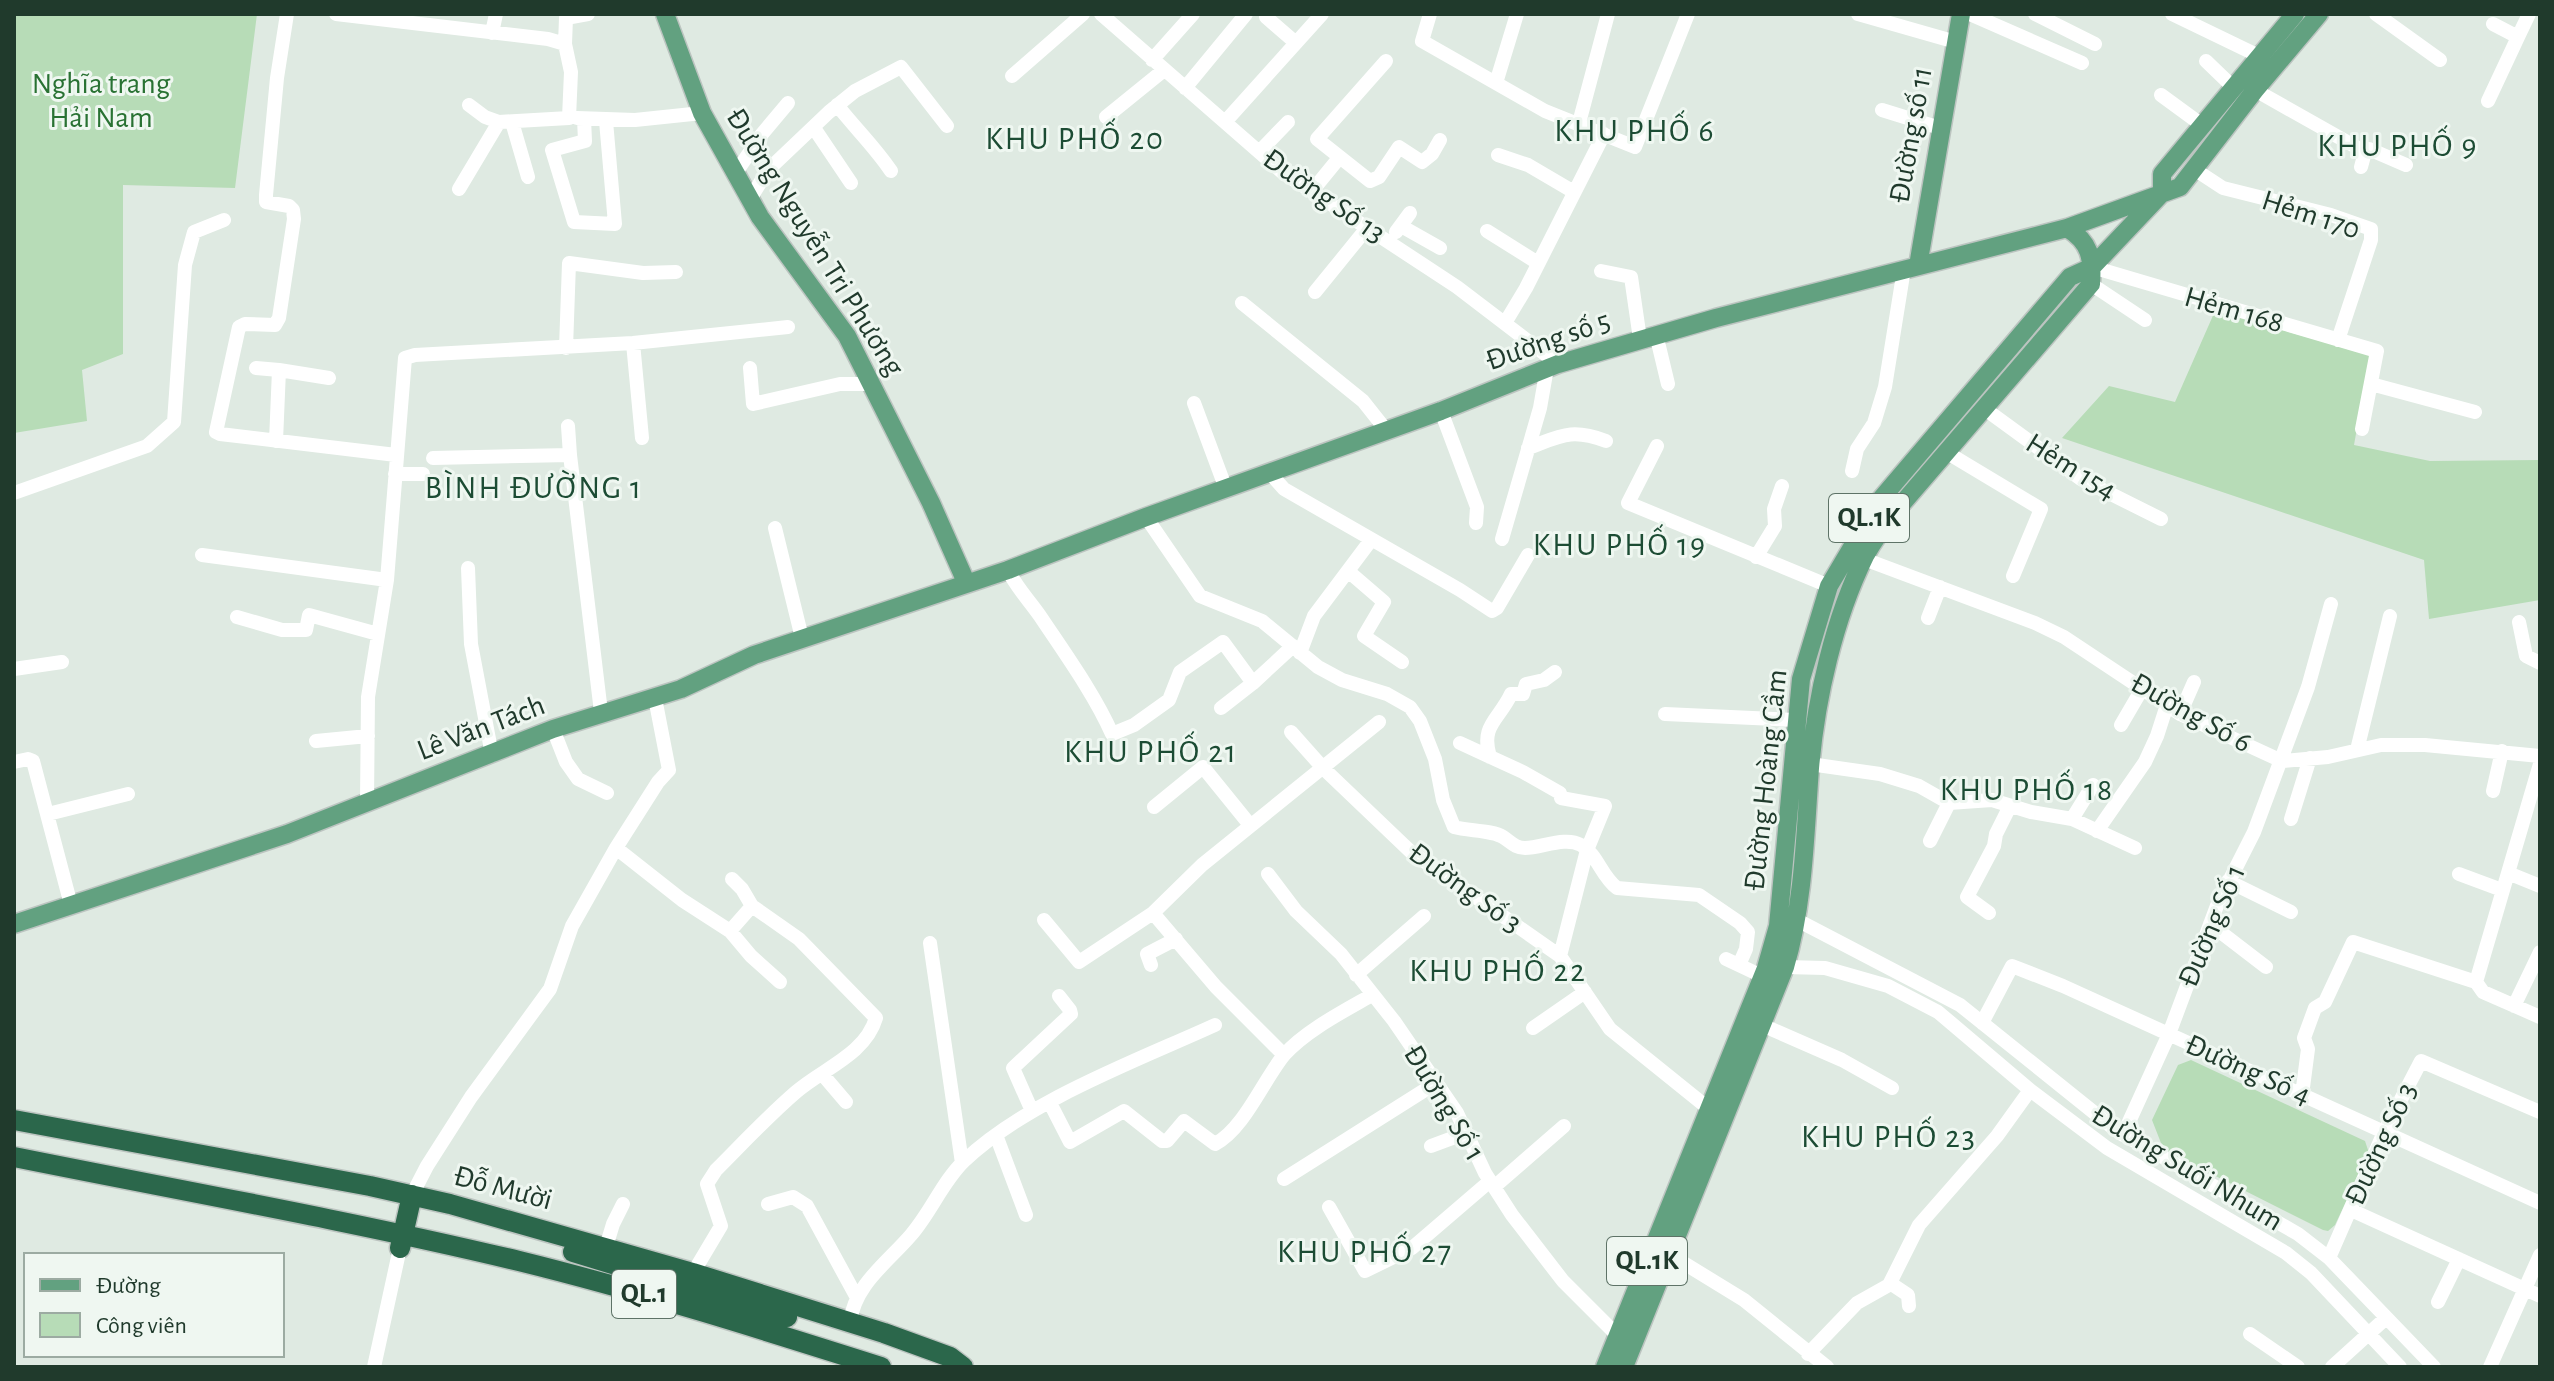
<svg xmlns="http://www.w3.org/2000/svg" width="2554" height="1381" font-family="'Alegreya Sans',sans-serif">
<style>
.green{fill:#b7dcb7}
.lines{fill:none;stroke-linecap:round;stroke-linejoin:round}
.major-casing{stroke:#bcc4c0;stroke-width:21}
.highway-casing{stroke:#bcc4c0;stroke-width:23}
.minor{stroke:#fff;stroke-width:14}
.major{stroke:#62a180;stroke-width:18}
.highway{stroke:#2b674b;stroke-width:20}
.labels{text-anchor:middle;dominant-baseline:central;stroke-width:6;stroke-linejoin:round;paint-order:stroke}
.shield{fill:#eff7f1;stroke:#5e7367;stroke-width:2}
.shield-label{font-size:28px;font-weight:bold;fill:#203a2c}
.park-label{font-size:30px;fill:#297233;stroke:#eff7f1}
.street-label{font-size:30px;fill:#203a2c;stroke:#eff7f1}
.neighbourhood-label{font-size:32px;letter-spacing:2px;fill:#1c4c34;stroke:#eff7f1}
</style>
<rect width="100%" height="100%" fill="#dfeae2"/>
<path class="green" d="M14,14H257L235,188L123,185V354L82,370L87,421L14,433Z
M2215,311L2370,355L2354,445L2430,461L2540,460V600L2429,619L2424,560L2062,438L2109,386L2175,402Z
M2191,1060L2365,1141L2369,1153L2335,1225L2328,1231L2323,1230L2170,1153L2161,1143L2152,1120L2178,1065Z"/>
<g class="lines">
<g class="major-casing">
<path id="major" d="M665,14L702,113L760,217L847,336L931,503L966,582
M1918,266L1961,14
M14,924L287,834L553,729L681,689L754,655L1008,570L1146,517L1441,411L1558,364L1716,318L2067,228L2180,187L2255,90L2319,14
M1605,1367L1766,968L1778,926L1801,679L1829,586L1880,500L2070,277L2092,267L2162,193V174L2295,14
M1624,1367L1785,967C1804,902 1805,836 1810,768C1816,698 1834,619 1865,556C1875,538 1887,522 1900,506L2091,284C2093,258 2090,242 2067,228"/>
</g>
<g class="highway-casing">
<path id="highway" d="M14,1120L370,1186L450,1204L693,1273L884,1333L950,1357L963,1367
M14,1157C183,1191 352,1221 519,1261C641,1291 761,1329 881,1367
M400,1248L412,1195
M573,1252L787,1317"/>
</g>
<path class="minor" d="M287,14L277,78L266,195V202L289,206L293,210L294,219L279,318L275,325L245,324L239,327L216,432L220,434L396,455
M336,14L548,39L565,44L571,72L569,118L499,122L459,189
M1101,14L1282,172L1457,287L1558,364
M1430,14L1422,41L1545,111L1635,147L1688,14
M1858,14L1956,42
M1970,14L2082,63
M2035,14L2095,44
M2172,14L2259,56
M2376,14L2440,60
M1266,17L1296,43
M2493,24L2518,37L2529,14
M492,33L496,14
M565,44L566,18L588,14
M1152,60L1193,14
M1386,61L1317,139L1370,181L1379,177L1399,147L1422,162L1432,154L1440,140
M2206,61L2233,87
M1012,76L1083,14
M1496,83L1517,14
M1185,88L1246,14
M2255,90L2365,152L2361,167
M2161,95L2202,125
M2488,101L2518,37
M469,105L485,117L499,122
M837,105C855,128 875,147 891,171
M1882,110L1940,128
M1106,117L1164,70
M577,118L635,120L702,113
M584,119L585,141L552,150L574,222L615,224L606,121
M512,122L528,177
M1225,122L1322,14
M1579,123L1608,14
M814,128L851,183
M1259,152L1288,122
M2365,152L2369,149L2406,165
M1498,155L1528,165L1574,192
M2194,169L2223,188L2331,215L2371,229V240L2338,340
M735,174L762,134L788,103
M1312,191L1339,158
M750,199L768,170L829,112L855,91L901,67L947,126
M1401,226L1440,248
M1487,231L1538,263
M1396,232L1410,213
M2092,267L2377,351L2362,429
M1601,271L1631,277L1640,339
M2091,284L2145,320
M1315,292L1367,228
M1242,303L1363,401L1386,430
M1505,323L1526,288L1604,134
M1656,334L1668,384
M633,343L642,438
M566,348L569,263L643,273L676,272
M256,368L279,370
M750,368L753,404L840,384H873
M2371,384L2475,412
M1194,403L1226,489
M1985,409L2081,479L2161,519
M1441,411L1477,507L1476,523
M568,426L570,455
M276,441L279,370L329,378
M1657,446L1628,503L1829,586
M1528,448C1561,436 1571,428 1606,441
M1946,452L2041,509L2013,576
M433,458L570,455L601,712
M1852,471L1857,449L1874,423L1885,387L1904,269
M1270,473L1284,489L1460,590L1492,611L1497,608L1528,555
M395,474H423
M14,493L147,446L174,422L185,265L194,232L224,220
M1146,517L1200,596L1262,621L1318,667L1342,680L1387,694L1410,707L1420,721L1435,759L1443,800L1454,827C1468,831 1492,830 1503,837C1511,842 1515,848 1525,848C1542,848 1565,836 1581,845C1598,855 1601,876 1617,888L1699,895L1740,923L1748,932L1746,949L1739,965
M775,528L802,638
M1502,539L1540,408L1547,368
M202,555L387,580
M1756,557L1775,526L1774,509L1782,486
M1864,559L2035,623L2064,637L2180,714L2282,761L2328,757L2381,745H2425L2540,756
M468,568L471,644L492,755
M1008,570C1016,587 1029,600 1040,616C1064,652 1095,695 1112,734L1134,725L1169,700L1180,672L1223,642L1253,683
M1348,571L1384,602L1364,636L1402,662
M237,617L282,630H306L309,615L378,634
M1928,618L1940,587
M2519,622L2526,656L2540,663
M1300,653L1314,616L1371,540
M14,669L62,662
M1221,708L1253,683L1293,646
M1665,714L1796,720
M2180,714L2194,682
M2121,725L2142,689
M553,729L566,762L578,779L607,793
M1291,732L1323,768L1411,852L1560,956L1610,1029L1708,1108
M316,741L368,736
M1460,743L1523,772L1560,793L1561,798L1605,806L1587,850L1560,956
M2357,750L2390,616
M1490,757C1480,725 1499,720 1511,694H1523L1526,684L1544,680L1555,672
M14,762L28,759L33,761L71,905
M1810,764L1880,774L1919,786L1949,803L1992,800L2031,812L2072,819L2135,848
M2493,791L2502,751
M367,802L368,697L387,580L405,358L415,355L633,343L788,327
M1154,807L1203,767L1250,825
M48,814L128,794
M2072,819L2093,785
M2291,819L2310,758
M2097,831L2145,762L2157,736L2167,705
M1930,841L1949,803
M616,848L682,900L730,931L752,906L799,939L876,1018C865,1055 822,1069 796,1092C768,1116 742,1144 716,1170L707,1184L721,1226L693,1273
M2508,873L2540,886
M1268,874L1296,911L1341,954L1394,1021L1457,1113L1485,1173L1512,1215L1563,1281L1617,1335
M2459,874L2502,890
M732,879L742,889L752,906
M2228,881L2291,912
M1989,913L1967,897L1994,846L1996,834L2010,806
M1044,920L1079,962L1153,913
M1797,920L1960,1005L2117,1131L2298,1234L2329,1258L2434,1367
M2210,924L2266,967
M730,931L751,956L780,982
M930,943L962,1163
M1726,959L1762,976
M1151,965L1147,954L1176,939
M1785,967L1825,968L1888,986L1938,1012L2030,1090L2107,1148L2286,1253L2311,1273L2400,1367
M1356,975L1424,916
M2476,982L2540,764
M2514,1006L2540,952
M1982,1023L2012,966L2063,986L2540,1203
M1762,1025L1842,1060L1892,1088
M1533,1028L1585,992
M1284,1055L1216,987L1153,913L1202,865L1379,722
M823,1075L846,1102
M2302,1095L2308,1049L2304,1038L2315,1008L2325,1002L2353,942L2476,982L2483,992L2540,1017
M1050,1103L1070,1142L1124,1111L1162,1141H1167L1184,1121L1215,1144C1244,1129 1264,1079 1284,1055C1305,1031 1344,1011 1372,995
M1032,1111L1013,1068L1071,1014L1070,1010L1059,996
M996,1135L1026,1215
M2123,1135L2169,1034L2218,903L2254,832L2308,687L2331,604
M1431,1146L1466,1133
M1284,1179L1436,1083
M1494,1187L1564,1126
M412,1195L427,1166L471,1097L550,989L572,926L616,848L658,782L669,770L655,698
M768,1204L793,1197L807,1206L856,1296
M1329,1207L1365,1271L1412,1248L1490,1181
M2351,1210L2540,1296
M606,1247L613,1224L623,1204
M1669,1254L1744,1300L1827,1367
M2329,1258L2384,1132L2421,1061L2540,1112
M1890,1283L1908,1295L1909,1306
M2438,1302L2459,1259
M850,1322C855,1284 887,1263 911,1235C931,1212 943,1181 964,1161C1027,1101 1136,1061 1215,1025
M2250,1334L2298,1367
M1808,1354L1857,1303L1889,1285L1919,1225L1997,1136L2030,1090
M374,1367L400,1248
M2332,1367L2386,1318
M2490,1367L2540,1255"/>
<use href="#major" class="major"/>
<use href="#highway" class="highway"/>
</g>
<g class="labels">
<g class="shield">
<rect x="1829" y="494" width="80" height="48" rx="6"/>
<rect x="1607" y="1237" width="80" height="48" rx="6"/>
<rect x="612" y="1270" width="64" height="48" rx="6"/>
</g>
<g class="shield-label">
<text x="1869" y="518">QL.1K</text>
<text x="1647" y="1261">QL.1K</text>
<text x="644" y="1294">QL.1</text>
</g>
<g class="park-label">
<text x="101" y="84">Nghĩa trang<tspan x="101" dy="34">Hải Nam</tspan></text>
</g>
<g class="street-label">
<text transform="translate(1911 135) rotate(-80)">Đường số 11</text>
<text transform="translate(1324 196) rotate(35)">Đường Số 13</text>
<text transform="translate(2311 215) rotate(18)">Hẻm 170</text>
<text transform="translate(815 242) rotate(58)">Đường Nguyễn Tri Phương</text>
<text transform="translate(2234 310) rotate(16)">Hẻm 168</text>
<text transform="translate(1548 341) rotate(-19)">Đường số 5</text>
<text transform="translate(2071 467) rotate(32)">Hẻm 154</text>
<text transform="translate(2191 713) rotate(29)">Đường Số 6</text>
<text transform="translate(481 728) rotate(-21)">Lê Văn Tách</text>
<text transform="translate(1766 780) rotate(-84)">Đường Hoàng Cầm</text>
<text transform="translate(1465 888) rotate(36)">Đường Số 3</text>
<text transform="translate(2212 926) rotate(-67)">Đường Số 1</text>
<text transform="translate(2248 1070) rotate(24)">Đường Số 4</text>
<text transform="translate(1444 1103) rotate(59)">Đường Số 1</text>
<text transform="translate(2381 1144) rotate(-65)">Đường Số 3</text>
<text transform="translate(2187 1168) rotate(31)">Đường Suối Nhum</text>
<text transform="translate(503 1188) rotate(15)">Đỗ Mười</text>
</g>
<g class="neighbourhood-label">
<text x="1635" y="131">KHU PHỐ 6</text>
<text x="1075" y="139">KHU PHỐ 20</text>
<text x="2398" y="146">KHU PHỐ 9</text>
<text x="534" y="488">BÌNH ĐƯỜNG 1</text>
<text x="1620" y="545">KHU PHỐ 19</text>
<text x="1151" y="752">KHU PHỐ 21</text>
<text x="2027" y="790">KHU PHỐ 18</text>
<text x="1498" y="971">KHU PHỐ 22</text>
<text x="1889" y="1137">KHU PHỐ 23</text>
<text x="1365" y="1252">KHU PHỐ 27</text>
</g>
</g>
<rect width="2554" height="1381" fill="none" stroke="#203a2c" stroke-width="32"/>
<rect x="24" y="1253" width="260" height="104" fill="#eff7f1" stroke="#9caba2" stroke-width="2"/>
<rect x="40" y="1279" width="40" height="12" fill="#62a180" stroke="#9caba2" stroke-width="2"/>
<text x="96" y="1293" font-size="24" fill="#203a2c">Đường</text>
<rect x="40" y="1313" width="40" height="24" fill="#b7dcb7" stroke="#9caba2" stroke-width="2"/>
<text x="96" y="1333" font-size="24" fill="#203a2c">Công viên</text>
</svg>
